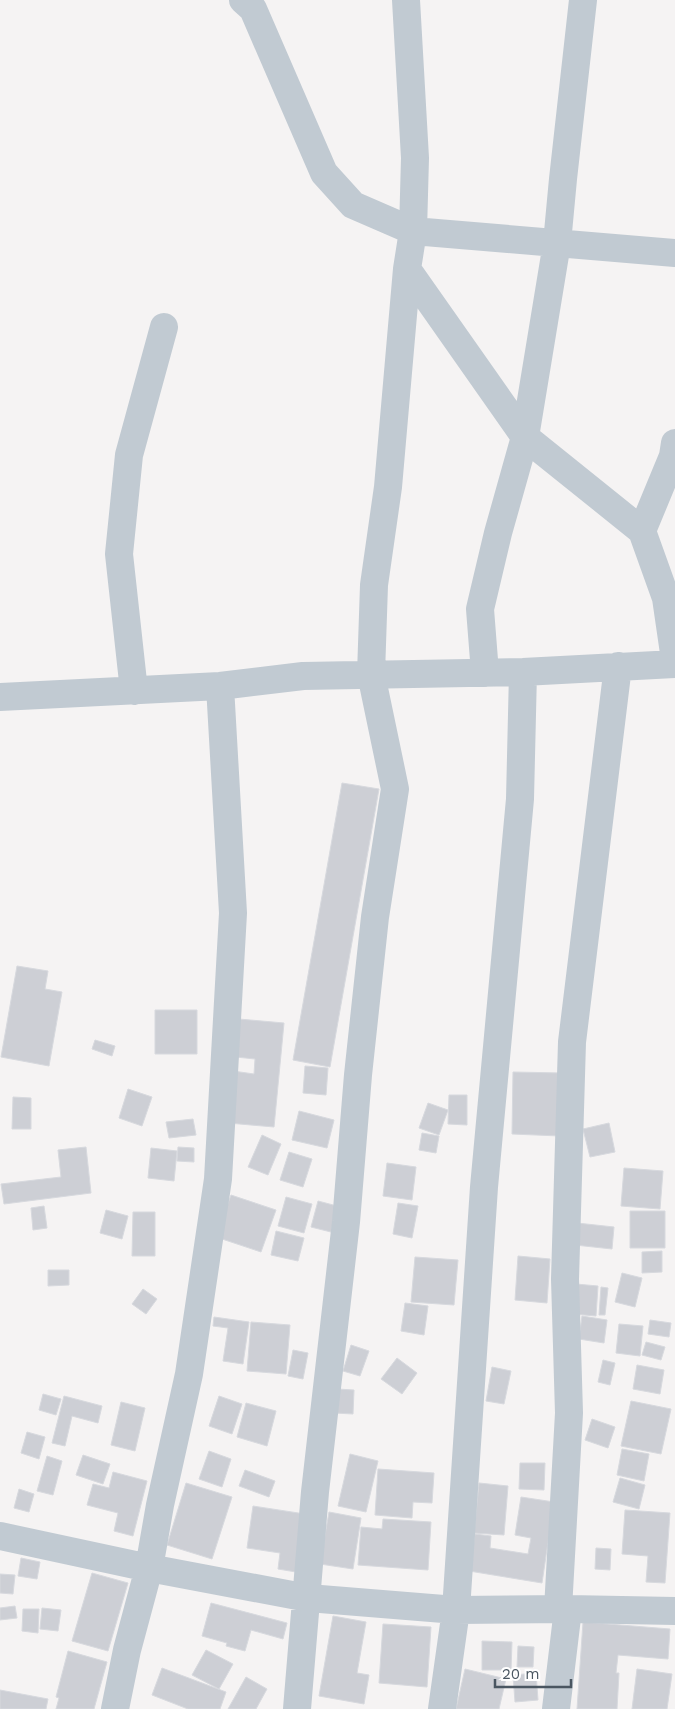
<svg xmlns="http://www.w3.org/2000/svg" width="675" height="1709" font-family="'Work Sans',sans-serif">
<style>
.building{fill:#cdcfd5;stroke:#d7d9de}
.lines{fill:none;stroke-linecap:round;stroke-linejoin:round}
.minor{stroke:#c1cad2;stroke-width:28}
</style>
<rect width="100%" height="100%" fill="#f5f3f3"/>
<path class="building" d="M342,783L379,789L330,1067L293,1060Z
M17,966L48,971L45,989L62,992L49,1066L1,1057Z
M155,1010H197V1054H155Z
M239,1019L284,1023L274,1127L228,1123L233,1071L254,1074L255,1059L236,1057Z
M95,1040L115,1046L112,1056L92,1049Z
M305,1066L328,1068L326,1095L303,1093Z
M513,1072L562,1073L560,1136L512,1134Z
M128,1089L152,1097L142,1126L119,1118Z
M449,1095H467V1125L448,1124Z
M13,1097L31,1098V1129H12Z
M428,1103L448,1110L439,1135L419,1128Z
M299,1111L334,1120L327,1148L292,1140Z
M193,1119L196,1135L169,1138L166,1122Z
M609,1123L615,1152L590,1157L583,1129Z
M422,1133L439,1136L436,1153L419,1150Z
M262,1135L281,1144L268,1175L248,1167Z
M86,1147L91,1193L4,1204L1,1184L61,1177L58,1150Z
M178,1147L194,1148V1162L177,1161Z
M151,1148L177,1151L174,1181L148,1178Z
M289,1152L312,1159L303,1187L280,1180Z
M387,1163L416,1167L412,1200L383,1196Z
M624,1168L663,1171L660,1209L621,1206Z
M231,1195L276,1210L261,1252L216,1237Z
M286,1197L312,1204L304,1233L278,1226Z
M318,1201L337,1206L331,1232L311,1227Z
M398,1203L418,1206L412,1238L393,1234Z
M44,1206L47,1228L33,1230L31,1208Z
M106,1210L128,1216L122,1239L100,1233Z
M630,1211H665V1248H630Z
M133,1212H155V1256H132Z
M577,1223L614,1227L612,1249L575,1245Z
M276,1231L304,1238L298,1261L271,1255Z
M662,1251V1272L642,1273V1252Z
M518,1256L550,1259L547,1303L515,1300Z
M415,1257L458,1260L454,1305L411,1302Z
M48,1270H69V1285L48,1286Z
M622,1273L642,1278L635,1307L615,1302Z
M576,1284L598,1286L596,1316L573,1314Z
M601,1287L608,1288L605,1315H599Z
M143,1289L157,1299L146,1314L132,1304Z
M405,1303L428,1306L424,1335L401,1331Z
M582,1316L607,1320L604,1343L579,1339Z
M214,1317L249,1322L243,1364L223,1361L228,1328L213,1326Z
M650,1320L671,1323L669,1337L648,1334Z
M251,1322L290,1325L286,1374L247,1371Z
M619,1324L643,1326L640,1356L616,1353Z
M646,1342L665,1347L661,1360L642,1355Z
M351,1345L369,1351L360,1376L343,1371Z
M293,1350L308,1353L303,1379L288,1376Z
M397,1358L417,1373L402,1394L381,1379Z
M603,1360L615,1363L610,1385L598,1382Z
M637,1365L664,1370L660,1394L633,1389Z
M492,1367L511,1371L504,1404L486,1401Z
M337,1389L354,1390L353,1414L335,1413Z
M43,1394L61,1399L56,1415L39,1410Z
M64,1396L102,1406L98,1423L72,1416L65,1446L52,1443Z
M219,1396L242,1404L232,1434L209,1426Z
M631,1401L671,1409L661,1454L621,1446Z
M121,1402L145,1408L135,1451L111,1445Z
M246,1403L276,1411L267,1446L237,1437Z
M592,1419L615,1427L608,1448L585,1440Z
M27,1432L45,1437L39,1459L21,1453Z
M622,1449L649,1454L644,1481L617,1475Z
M209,1451L231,1459L222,1487L199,1479Z
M350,1454L378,1461L366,1512L338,1506Z
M83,1455L110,1464L103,1484L76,1475Z
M47,1456L62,1461L53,1495L37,1491Z
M520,1463H545L544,1490L519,1489Z
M378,1469L434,1473L432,1503L413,1502L412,1518L375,1515Z
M245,1470L275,1481L269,1497L239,1486Z
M113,1472L147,1481L133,1536L114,1531L118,1513L87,1505L93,1484L109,1488Z
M620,1478L645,1485L639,1509L613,1502Z
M186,1483L232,1497L212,1559L167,1545Z
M479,1483L508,1486L504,1535L474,1533Z
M19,1489L34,1494L29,1512L14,1508Z
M521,1497L554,1502L542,1583L469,1571L475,1534L491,1536L490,1548L528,1554L531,1538L515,1535Z
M253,1506L305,1514L296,1572L278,1569L280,1553L247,1548Z
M625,1510L670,1513L665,1583L646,1582L648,1556L622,1554Z
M329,1512L361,1518L353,1569L320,1564Z
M383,1519L431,1522L428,1570L358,1565L361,1527L382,1529Z
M596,1548L611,1549L610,1570L595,1569Z
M21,1558L40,1562L37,1579L18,1576Z
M92,1573L128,1583L108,1651L72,1641Z
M0,1574L15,1575L13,1594L0,1593Z
M211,1603L287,1623L283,1639L251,1630L245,1651L226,1646L227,1643L202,1636Z
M15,1606L17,1618L0,1620V1608Z
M42,1608L61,1610L58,1631L40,1629Z
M23,1609H39L38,1633L22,1631Z
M333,1616L366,1622L357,1673L369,1675L364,1704L319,1696Z
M583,1622L670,1629L668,1659L618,1655L616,1673H619L617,1709H577Z
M383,1624L431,1627L427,1687L379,1683Z
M482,1641L512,1642L511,1670H482Z
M518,1646L534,1647L533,1667H517Z
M206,1650L233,1664L219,1689L192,1675Z
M68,1651L107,1662L94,1709H56L59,1698L56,1697Z
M162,1668L226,1692L220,1709H188L152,1695Z
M465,1669L506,1679L499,1709H456Z
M637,1669L672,1674L667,1709H632Z
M536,1673L538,1700L515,1702L513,1675Z
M246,1677L267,1689L256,1709H228Z
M0,1690L48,1699L46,1709H0Z"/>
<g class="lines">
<path class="minor" d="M243,0L253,9L324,173L353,205L413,231L675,253
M407,269L525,437L642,531L666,598L675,660
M642,531L673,456L675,443
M485,673L480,609L498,533L525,437L557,243L563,179L583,0
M134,691L119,554L129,455L164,327
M0,697L220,686L303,676L523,672L675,664
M0,1536L149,1568L308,1598L456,1610L568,1609L675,1611
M558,1609L569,1413L565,1279L572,1042L618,666
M115,1709L127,1650L149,1568L160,1505L189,1374L218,1179L233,913L220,686
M297,1709L315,1492L346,1222L358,1075L375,917L395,789L371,674L374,585L388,487L407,269L413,231L415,158L406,0
M442,1709L456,1610L484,1187L520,799L523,672
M556,1709L568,1609"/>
</g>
<path d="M495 1679v8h76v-8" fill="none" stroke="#4a5661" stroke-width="2.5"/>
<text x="502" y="1679" font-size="15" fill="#4a5661" stroke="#ffffff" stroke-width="4" paint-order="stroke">20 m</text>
</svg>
